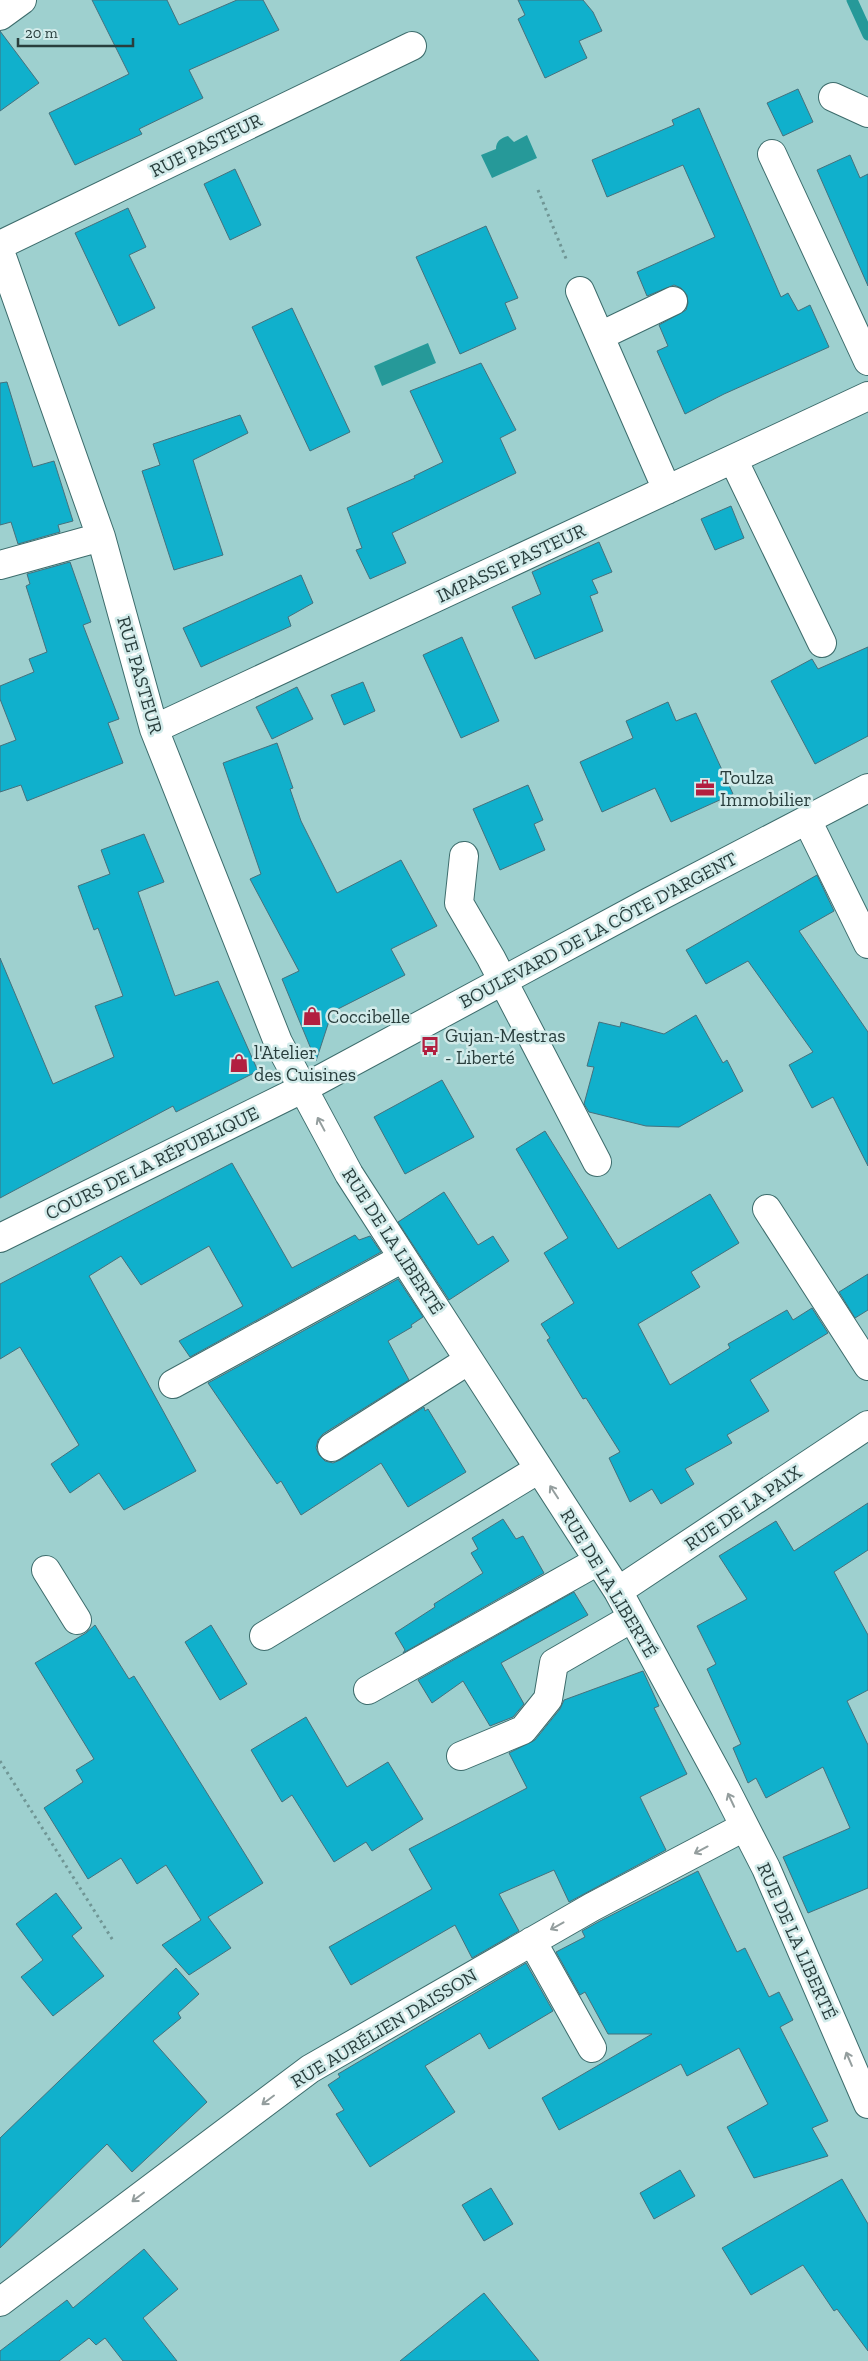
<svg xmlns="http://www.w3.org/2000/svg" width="868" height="2361" font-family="'Zilla Slab',serif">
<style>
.water{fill:#269999}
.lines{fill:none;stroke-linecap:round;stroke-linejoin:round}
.stream{stroke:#269999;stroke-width:11}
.building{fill:#10b0cc;stroke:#45717d}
.minor-casing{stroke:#3d6c6c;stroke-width:30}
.major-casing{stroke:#3d6c6c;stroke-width:30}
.path{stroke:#709695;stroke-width:3;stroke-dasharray:2.5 4;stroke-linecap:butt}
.minor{stroke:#fff;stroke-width:28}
.major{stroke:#fff;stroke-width:28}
.oneway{stroke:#949e9e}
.labels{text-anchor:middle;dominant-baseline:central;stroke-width:5;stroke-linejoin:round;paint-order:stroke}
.street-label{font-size:19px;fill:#293e3d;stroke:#d2ebea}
.poi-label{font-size:19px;fill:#293e3d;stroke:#d2ebea;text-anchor:start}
</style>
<rect width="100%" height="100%" fill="#9ed0cf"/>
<path class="water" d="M527,135L537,158L492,178L481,155L496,149C496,141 501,138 508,136L514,142Z
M428,343L436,363L382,386L374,366Z"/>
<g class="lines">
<path class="stream" d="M852,0L868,35"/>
</g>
<path class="building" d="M92,0H167L179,25L237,0H263L279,30L189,70L203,98L139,129L142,134L75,165L49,113L129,74Z
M518,0H583L593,12L602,31L579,41L587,58L545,78L518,19L525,15Z
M0,31L39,83L0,111Z
M798,89L813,122L783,136L767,103Z
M699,108L781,297L788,293L798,311L810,305L829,347L724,394L685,414L657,351L668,346L659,325L686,310L688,303L687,295L681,288L674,285L647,296L637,272L715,237L683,165L607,197L592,160L674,125L672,120Z
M850,155L860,178L868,174V286L817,170Z
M235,169L261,225L230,240L204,184Z
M128,208L146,247L129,255L155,308L119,326L75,233Z
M486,226L518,298L505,303L516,329L460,354L416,257Z
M292,308L350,432L310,451L252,327Z
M481,363L516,430L500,438L516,473L392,533L406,563L370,579L356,550L362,548L347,508L415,478L414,476L443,462L410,391Z
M7,382L33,467L54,461L73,521L58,525L60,532L18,544L11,522L0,525V383Z
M240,415L248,433L193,460L223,555L174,570L142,471L160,465L153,444Z
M731,506L744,538L715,550L701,519Z
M599,542L612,572L592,580L598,593L590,596L603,631L535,659L512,607L541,594L532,572Z
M70,562L91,622L83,625L119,719L108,723L123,763L27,801L21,785L0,792V746L16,740L0,699V686L34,672L29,659L47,652L26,586L30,584L27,574Z
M301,575L313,603L288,617L291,626L201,667L183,628Z
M462,637L499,721L461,738L423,655Z
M868,647V736L815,764L771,681L812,659L818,669Z
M363,682L375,711L344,725L331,695Z
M297,687L313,719L272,739L256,707Z
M668,702L676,721L696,713L733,794L671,822L655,788L602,812L580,762L633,738L626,721Z
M277,743L293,788L290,789L301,821L337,893L401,860L437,926L391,949L405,975L332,1012L316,1061L282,979L299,971L250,879L261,874L223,763Z
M528,785L543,820L534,824L545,850L500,870L473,809Z
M144,834L164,882L138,892L175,996L218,981L258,1071L176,1112L173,1106L0,1198V958L53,1084L114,1057L95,1006L123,996L98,928L94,930L78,886L110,874L101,850Z
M817,875L834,911L799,931L868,1032V1166L833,1097L812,1108L789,1065L813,1052L748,961L706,984L686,950Z
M696,1015L723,1063L727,1060L743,1091L679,1127L646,1126L589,1112L584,1104L594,1067L587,1066L599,1022L620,1027L621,1022L664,1034Z
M442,1080L474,1137L405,1174L374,1117Z
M545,1131L618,1249L710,1194L739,1243L691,1272L700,1287L638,1324L670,1385L730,1348L728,1344L787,1310L793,1320L812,1308L828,1333L750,1380L769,1411L727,1435L732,1443L685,1469L694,1484L661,1504L652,1489L630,1502L609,1458L620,1452L586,1398L583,1399L547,1340L550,1338L541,1324L574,1303L544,1253L568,1238L516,1149Z
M232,1163L292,1268L355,1235L359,1240L370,1236L381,1252L190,1357L179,1341L243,1306L209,1246L141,1285L121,1256L89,1276L196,1471L124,1510L99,1473L70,1493L51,1464L79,1445L20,1347L0,1359V1284Z
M444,1192L478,1245L493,1236L509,1261L449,1300L398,1222Z
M868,1274V1310L855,1318L839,1292Z
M398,1279L423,1317L411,1325L412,1327L388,1341L409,1380L323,1434L318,1440L316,1448L319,1455L325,1461L333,1463L340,1460L424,1407L425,1411L428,1409L466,1472L408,1507L381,1463L301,1515L281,1481L277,1484L208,1383Z
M868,1503V1550L834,1572L868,1635V1690L847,1701L868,1745V1888L808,1913L783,1857L850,1828L823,1767L766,1798L756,1778L748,1783L733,1748L741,1744L707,1669L716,1664L697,1626L747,1599L719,1556L776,1521L794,1551Z
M503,1519L516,1539L523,1536L544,1573L403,1653L405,1650L395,1633L435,1607L434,1604L483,1573L471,1553L478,1549L472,1538Z
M574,1592L588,1615L501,1663L524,1704L513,1717L490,1726L463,1681L432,1703L418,1680Z
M95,1625L129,1679L134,1676L263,1883L208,1917L231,1948L189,1975L162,1945L201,1920L166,1865L137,1884L121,1858L88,1879L44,1808L83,1782L76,1770L94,1759L35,1663L86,1633Z
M211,1625L247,1684L220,1700L185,1642Z
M643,1671L659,1706L654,1708L687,1774L640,1797L666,1850L569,1902L554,1870L499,1894L519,1931L472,1958L455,1925L351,1985L329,1947L432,1889L409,1849L527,1788L509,1753L535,1740L560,1709L564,1700Z
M306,1717L347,1787L388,1762L423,1819L372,1851L366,1842L334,1862L292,1795L282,1802L251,1750Z
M698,1871L737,1952L745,1948L769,1997L779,1992L793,2020L780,2027L828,2121L812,2128L828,2156L754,2178L727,2127L768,2104L739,2048L687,2076L681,2064L559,2130L542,2098L652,2034H608L585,1992L580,1995L556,1952L585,1937L582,1931L600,1921Z
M56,1893L82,1928L72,1936L104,1976L53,2016L21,1977L43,1960L16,1924Z
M526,1963L553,2011L489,2049L480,2033L425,2066L455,2112L370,2167L336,2114L344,2110L328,2085L340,2077L338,2074Z
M176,1968L199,1994L178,2013L181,2018L153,2041L207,2102L132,2172L107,2144L0,2248V2138Z
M680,2170L695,2196L654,2219L640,2193Z
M842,2179L868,2224V2351L837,2309L834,2311L803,2265L751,2295L722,2248Z
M491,2188L513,2224L484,2241L462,2205Z
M144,2249L178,2289L143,2318L177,2361H123L105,2338L96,2345L89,2338L59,2361H0V2351L67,2300L73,2308Z
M484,2293L539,2361H400Z"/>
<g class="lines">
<g class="minor-casing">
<path id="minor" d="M0,16L22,0
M833,97L868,113
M772,154L868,361
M0,245L412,46
M0,251L101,537L154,729L278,1042L349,1174L618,1591L725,1788L766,1868L868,2104
M580,291L667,490
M600,336L673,301
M733,459L822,643
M0,565L101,537
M154,729L868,396
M807,820L868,944
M464,856L459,903L491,958L597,1162
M767,1209L868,1366
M173,1384L403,1258
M332,1447L469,1360
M46,1570L77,1620
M618,1591L868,1425
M264,1636L539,1469
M368,1690L598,1561
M461,1756L523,1730L548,1699L554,1663L632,1618
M532,1941L592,2048
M0,2302L310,2069L592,1907L744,1827"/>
</g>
<g class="major-casing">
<path id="major" d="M0,1238L304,1088L649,902L868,788"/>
</g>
<path class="path" d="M538,190L567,261
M0,1761L114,1942"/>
<use href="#minor" class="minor"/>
<use href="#major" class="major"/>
</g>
<defs><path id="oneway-shaft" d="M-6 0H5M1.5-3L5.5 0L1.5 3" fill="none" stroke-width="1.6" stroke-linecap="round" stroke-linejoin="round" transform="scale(1.25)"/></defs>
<g class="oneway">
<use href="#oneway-shaft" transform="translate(321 1124) rotate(-118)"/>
<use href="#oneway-shaft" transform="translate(554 1492) rotate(-123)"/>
<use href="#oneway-shaft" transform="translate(731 1800) rotate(-115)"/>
<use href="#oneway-shaft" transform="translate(701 1850) rotate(152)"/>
<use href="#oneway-shaft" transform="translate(557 1926) rotate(151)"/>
<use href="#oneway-shaft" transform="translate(849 2059) rotate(-113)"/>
<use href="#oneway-shaft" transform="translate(268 2100) rotate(143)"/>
<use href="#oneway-shaft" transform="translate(138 2197) rotate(143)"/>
</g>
<defs>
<g id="office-bare" transform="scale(1.5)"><path d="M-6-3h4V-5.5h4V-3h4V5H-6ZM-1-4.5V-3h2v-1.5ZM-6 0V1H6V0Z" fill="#b21f40" stroke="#d2ebea" stroke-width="2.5" paint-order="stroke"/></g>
<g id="shop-bare" transform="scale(1.5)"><path d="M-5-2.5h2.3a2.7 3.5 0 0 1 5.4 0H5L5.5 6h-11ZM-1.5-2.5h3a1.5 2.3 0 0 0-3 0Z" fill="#b21f40" stroke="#d2ebea" stroke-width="2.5" paint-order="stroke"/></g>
<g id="bus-bare" transform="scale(1.5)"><path d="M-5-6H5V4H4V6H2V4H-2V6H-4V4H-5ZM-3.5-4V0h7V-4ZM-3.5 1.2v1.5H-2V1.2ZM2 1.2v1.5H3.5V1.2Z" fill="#b21f40" stroke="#d2ebea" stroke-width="2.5" paint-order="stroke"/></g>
</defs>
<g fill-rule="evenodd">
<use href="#office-bare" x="705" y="788"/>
<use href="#shop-bare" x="312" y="1016"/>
<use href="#bus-bare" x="430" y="1046"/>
<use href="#shop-bare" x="239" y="1063"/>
</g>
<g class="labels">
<g class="street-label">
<text transform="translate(206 145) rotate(-26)">RUE PASTEUR</text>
<text transform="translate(511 563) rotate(-25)">IMPASSE PASTEUR</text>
<text transform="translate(140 675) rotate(74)">RUE PASTEUR</text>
<text transform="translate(598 930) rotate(-28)">BOULEVARD DE LA CÔTE D'ARGENT</text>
<text transform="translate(152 1163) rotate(-26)">COURS DE LA RÉPUBLIQUE</text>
<text transform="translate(393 1241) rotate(57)">RUE DE LA LIBERTÉ</text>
<text transform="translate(743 1508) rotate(-34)">RUE DE LA PAIX</text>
<text transform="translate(609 1583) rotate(59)">RUE DE LA LIBERTÉ</text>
<text transform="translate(797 1941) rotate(66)">RUE DE LA LIBERTÉ</text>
<text transform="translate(384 2028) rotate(-31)">RUE AURÉLIEN DAISSON</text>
</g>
<g class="poi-label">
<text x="720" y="777">Toulza<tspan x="720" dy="22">Immobilier</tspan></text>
<text x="327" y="1016">Coccibelle</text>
<text x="445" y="1035">Gujan-Mestras<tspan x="445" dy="22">- Liberté</tspan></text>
<text x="254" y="1052">l'Atelier<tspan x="254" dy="22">des Cuisines</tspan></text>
</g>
</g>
<path d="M18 38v8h115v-8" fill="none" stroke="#293e3d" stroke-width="2.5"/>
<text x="25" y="38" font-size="15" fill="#293e3d" stroke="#d2ebea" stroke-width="4" paint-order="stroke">20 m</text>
</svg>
